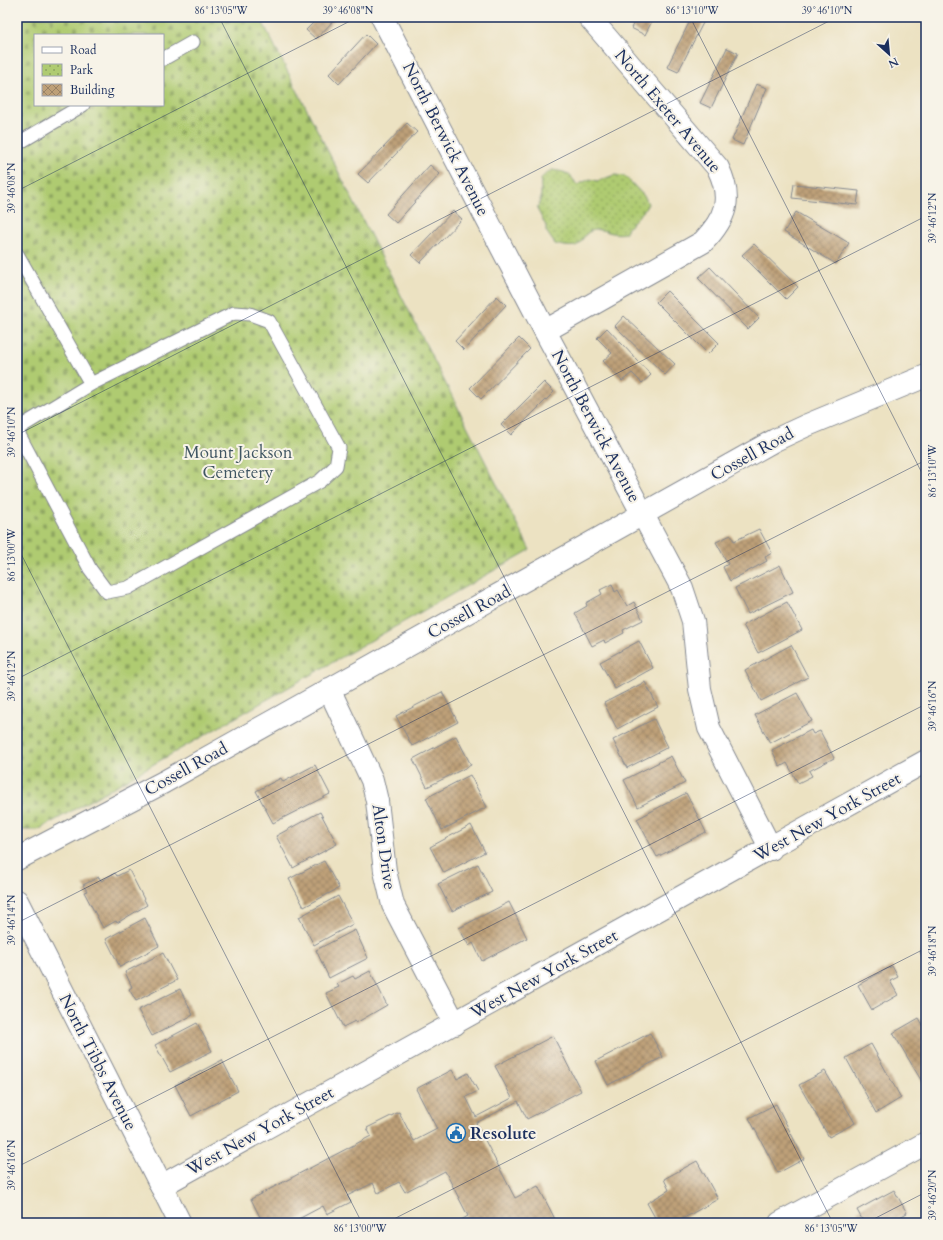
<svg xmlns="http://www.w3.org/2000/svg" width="943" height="1240" font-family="Cardo,serif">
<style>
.cemetery{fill:url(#cemetery-stones);stroke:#657d68;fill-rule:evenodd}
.park{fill:url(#park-dots);stroke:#657d68}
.building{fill:url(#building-cross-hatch)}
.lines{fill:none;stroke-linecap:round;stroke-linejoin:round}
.service-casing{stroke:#848890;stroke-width:15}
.minor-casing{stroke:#848890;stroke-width:24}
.tertiary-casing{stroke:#848890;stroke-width:24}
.service{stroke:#fff;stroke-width:13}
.minor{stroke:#fff;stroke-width:22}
.tertiary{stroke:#fff;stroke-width:22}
.ticks{fill:none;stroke:#1b2f5e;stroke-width:1;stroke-opacity:0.45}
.labels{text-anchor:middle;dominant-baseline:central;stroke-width:4;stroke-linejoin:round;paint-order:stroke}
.street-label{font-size:17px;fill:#1b2f5e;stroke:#f7f3e8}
.park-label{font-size:17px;fill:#405663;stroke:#f7f3e8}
.poi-label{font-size:17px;font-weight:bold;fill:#1b2f5e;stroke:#f7f3e8;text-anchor:start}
.neatline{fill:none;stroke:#1b2f5e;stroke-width:1.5}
.ticks-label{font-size:10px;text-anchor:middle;fill:#1b2f5e}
</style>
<defs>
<pattern id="cemetery-stones" width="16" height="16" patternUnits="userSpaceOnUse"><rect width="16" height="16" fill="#afcb71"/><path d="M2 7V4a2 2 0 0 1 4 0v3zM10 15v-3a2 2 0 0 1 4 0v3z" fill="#8ea560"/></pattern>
<pattern id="park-dots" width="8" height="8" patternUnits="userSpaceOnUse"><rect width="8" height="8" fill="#afcb71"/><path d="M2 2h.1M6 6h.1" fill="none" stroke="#8ea560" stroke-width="1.8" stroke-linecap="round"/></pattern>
<pattern id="building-cross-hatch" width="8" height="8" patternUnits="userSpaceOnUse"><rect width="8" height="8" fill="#bea078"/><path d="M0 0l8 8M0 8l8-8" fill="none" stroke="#9a8366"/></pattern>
</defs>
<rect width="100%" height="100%" fill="#f7f3e8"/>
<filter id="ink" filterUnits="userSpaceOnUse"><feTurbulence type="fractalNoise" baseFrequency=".025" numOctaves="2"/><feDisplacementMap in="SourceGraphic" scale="8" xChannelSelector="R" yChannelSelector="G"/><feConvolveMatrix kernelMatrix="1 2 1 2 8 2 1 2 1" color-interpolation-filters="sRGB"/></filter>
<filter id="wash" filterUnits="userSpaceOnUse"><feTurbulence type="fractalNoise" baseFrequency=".012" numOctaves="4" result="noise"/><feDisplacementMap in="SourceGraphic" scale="16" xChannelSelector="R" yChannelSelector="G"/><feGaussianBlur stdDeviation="0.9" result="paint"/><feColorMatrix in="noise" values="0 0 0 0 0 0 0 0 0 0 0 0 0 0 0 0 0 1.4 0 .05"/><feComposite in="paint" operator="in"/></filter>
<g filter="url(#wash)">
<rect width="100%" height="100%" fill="#ece2c2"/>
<path class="cemetery" d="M17,17H260L530,550L38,830H17ZM35,35H163V105H35Z"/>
<path class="park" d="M552,170C566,172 569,172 577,185L590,179L598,181L614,175L625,176L645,197L648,204C642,216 631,221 625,233C611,236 604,228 594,230C575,235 590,253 555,244L546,231V226L537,209C539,204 541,199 541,193C541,180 538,178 552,170Z"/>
<g id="blocks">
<path class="building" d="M319,17H337L316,39L306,30Z
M637,17H654L645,35L631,28Z
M692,17H706L678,72L667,67Z
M366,34L376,44L339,84L329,74Z
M727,48L738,53L711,108L700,103Z
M756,84L767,88L743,145L732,140Z
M407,123L417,132L368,183L358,174Z
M430,165L440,174L396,223L386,214Z
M794,184L859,191L857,205L792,198Z
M453,211L462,219L420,263L411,255Z
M796,212L849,243L836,264L784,232Z
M754,244L798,287L786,299L742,255Z
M710,267L759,318L748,329L698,278Z
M667,291L719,343L708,354L656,302Z
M497,296L506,305L464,350L455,341Z
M624,316L675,364L665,375L615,326Z
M607,328L651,375L642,383L632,373L622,381L603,361L612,353L597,338Z
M519,338L530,349L481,399L470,388Z
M544,382L554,392L511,435L501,425Z
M759,529L772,553L765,557L767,561L730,581L723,567L728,564L716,542L731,535L734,541Z
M780,565L793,592L748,614L735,588Z
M612,584L615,592L618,590L627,606L634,602L643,620L623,630L624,633L605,643L604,640L592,646L575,613L587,606L586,603L602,594L600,590Z
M787,602L802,630L758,653L743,625Z
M639,641L653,668L615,689L600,662Z
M791,645L808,677L761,701L745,670Z
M645,682L658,707L617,729L604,703Z
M442,692L458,722L412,746L396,716Z
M797,693L812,721L770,743L755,715Z
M654,719L668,747L627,768L613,740Z
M811,730L813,734L820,731L834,758L809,771L812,776L798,783L787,763L780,767L772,750Z
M456,736L471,765L427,787L413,759Z
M671,756L685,783L638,807L624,780Z
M315,765L330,794L273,823L256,791L281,778L283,782Z
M470,775L487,807L442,830L426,798Z
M686,793L706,832L657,857L637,819Z
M320,812L337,844L293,868L276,836Z
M471,825L485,852L444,873L430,847Z
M324,861L339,888L304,907L289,879Z
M478,864L492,892L452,911L438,884Z
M129,870L147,905L117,923L116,921L103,928L84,892L87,891L83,885L99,877L101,881L115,873L117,876Z
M338,896L353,924L314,945L299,917Z
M509,902L527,938L482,961L473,943L469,946L459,928Z
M145,918L159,946L120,967L106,939Z
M355,930L368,958L329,978L316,950Z
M926,948V963L920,952Z
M163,953L177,980L136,1001L129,989L132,987L125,972Z
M892,966L898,977L890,981L898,995L872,1010L858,985Z
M370,971L387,1005L356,1023L355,1021L343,1027L326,993L339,987L337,984L353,976L355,979Z
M180,989L193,1015L152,1036L138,1010Z
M919,1018L926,1030V1084L924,1085L893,1033Z
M197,1023L212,1051L170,1072L155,1045Z
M650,1033L663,1057L608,1085L596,1061Z
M553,1036L581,1091L527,1119L518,1101L476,1123L515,1198L538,1186L557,1223H456L468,1216L445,1171L405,1192L399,1182L378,1193L373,1183L347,1196L351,1202L327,1214L323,1206L291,1223H263L251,1199L371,1136L367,1128L399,1112L414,1141L437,1129L416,1089L452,1070L457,1079L468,1073L478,1091L466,1097L476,1117L512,1098L495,1066Z
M871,1044L901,1098L876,1113L846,1058Z
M222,1060L238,1091L191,1116L175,1085Z
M825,1071L855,1123L829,1137L799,1085Z
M776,1104L804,1159L778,1173L749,1118Z
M697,1161L718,1199L675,1223H658L647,1203L669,1190L664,1179Z
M894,1190L907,1213L889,1223H864L857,1210Z"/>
</g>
</g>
<g filter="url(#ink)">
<use href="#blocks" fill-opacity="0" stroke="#848890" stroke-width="1"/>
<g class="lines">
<g class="service-casing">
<path id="service" d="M163,59L193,42
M17,144L83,105
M17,254L91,384
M17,429L91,384L234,313L250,314L269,321L339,448L336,466L320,481L128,588L107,592L90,569L17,431"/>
</g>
<g class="minor-casing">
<path id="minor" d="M382,17L545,331L682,588L693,621L700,689L709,728L771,849
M545,331L703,242C726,218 733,199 718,168L589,17
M329,689L372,780L377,801L385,871L393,905L455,1024
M17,859L164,782L775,440L805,426L926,376
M161,1186L926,761
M780,1223L926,1143"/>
</g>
<g class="tertiary-casing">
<path id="tertiary" d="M17,901L180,1223"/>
</g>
<use href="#service" class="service"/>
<use href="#minor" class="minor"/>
<use href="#tertiary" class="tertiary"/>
</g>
</g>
<path class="ticks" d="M219,17L833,1223M690,17L926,481M17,191L358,17M17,435L837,17M17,546L362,1223M17,679L926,216M17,923L926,460M17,1167L926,704M386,1223L926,948M866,1223L926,1192"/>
<defs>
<g id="civic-ring" transform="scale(1)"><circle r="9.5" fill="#f7f3e8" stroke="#1f6fb2" stroke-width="1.5"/><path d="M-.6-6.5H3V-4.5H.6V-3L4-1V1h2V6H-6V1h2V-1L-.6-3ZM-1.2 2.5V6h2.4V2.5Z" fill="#1f6fb2"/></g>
</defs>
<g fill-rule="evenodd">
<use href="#civic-ring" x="456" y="1133"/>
</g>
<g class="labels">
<g class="street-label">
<text transform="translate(668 111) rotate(50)">North Exeter Avenue</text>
<text transform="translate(446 139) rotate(63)">North Berwick Avenue</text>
<text transform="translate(596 426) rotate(62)">North Berwick Avenue</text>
<text transform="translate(752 454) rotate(-29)">Cossell Road</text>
<text transform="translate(469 612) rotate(-29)">Cossell Road</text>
<text transform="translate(186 769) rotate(-29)">Cossell Road</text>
<text transform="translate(827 817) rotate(-29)">West New York Street</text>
<text transform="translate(384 847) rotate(82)">Alton Drive</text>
<text transform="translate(544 974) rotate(-29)">West New York Street</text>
<text transform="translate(98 1062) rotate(63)">North Tibbs Avenue</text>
<text transform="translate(260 1131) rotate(-29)">West New York Street</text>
</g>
<g class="park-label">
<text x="238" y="452">Mount Jackson<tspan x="238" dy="20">Cemetery</tspan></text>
</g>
<g class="poi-label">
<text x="470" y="1133">Resolute</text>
</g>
</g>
<rect width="943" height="1240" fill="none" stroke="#f7f3e8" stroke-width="44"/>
<rect x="34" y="34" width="130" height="72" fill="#f7f3e8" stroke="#9fa5b1"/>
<rect x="42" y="47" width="20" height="6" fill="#ffffff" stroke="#9fa5b1"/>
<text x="70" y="54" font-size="12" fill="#1b2f5e">Road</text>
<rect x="42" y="64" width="20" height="12" fill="url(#park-dots)" stroke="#9fa5b1"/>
<text x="70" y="74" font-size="12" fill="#1b2f5e">Park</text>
<rect x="42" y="84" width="20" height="12" fill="url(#building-cross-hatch)" stroke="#9fa5b1"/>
<text x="70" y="94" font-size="12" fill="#1b2f5e">Building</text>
<g transform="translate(889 54) rotate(153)" stroke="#f7f3e8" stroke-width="3" paint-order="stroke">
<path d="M0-3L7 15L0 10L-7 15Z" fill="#1b2f5e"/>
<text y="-6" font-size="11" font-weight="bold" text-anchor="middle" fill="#1b2f5e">N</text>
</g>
<rect x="22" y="22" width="899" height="1196" class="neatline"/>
<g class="ticks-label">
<text x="221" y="14">86°13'05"W</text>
<text x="348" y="14">39°46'08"N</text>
<text x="692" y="14">86°13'10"W</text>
<text x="827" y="14">39°46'10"N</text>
<text transform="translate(11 188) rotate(-90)" y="4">39°46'08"N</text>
<text transform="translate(932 218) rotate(-90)" y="4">39°46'12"N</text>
<text transform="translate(11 432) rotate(-90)" y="4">39°46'10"N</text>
<text transform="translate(932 471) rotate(-90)" y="4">86°13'10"W</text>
<text transform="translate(11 555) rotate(-90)" y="4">86°13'00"W</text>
<text transform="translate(11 676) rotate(-90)" y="4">39°46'12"N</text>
<text transform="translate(932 706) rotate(-90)" y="4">39°46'16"N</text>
<text transform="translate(11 920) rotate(-90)" y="4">39°46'14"N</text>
<text transform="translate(932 951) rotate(-90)" y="4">39°46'18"N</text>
<text transform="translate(11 1165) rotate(-90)" y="4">39°46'16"N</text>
<text transform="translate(932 1195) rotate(-90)" y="4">39°46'20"N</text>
<text x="360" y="1232">86°13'00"W</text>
<text x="831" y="1232">86°13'05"W</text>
</g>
</svg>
